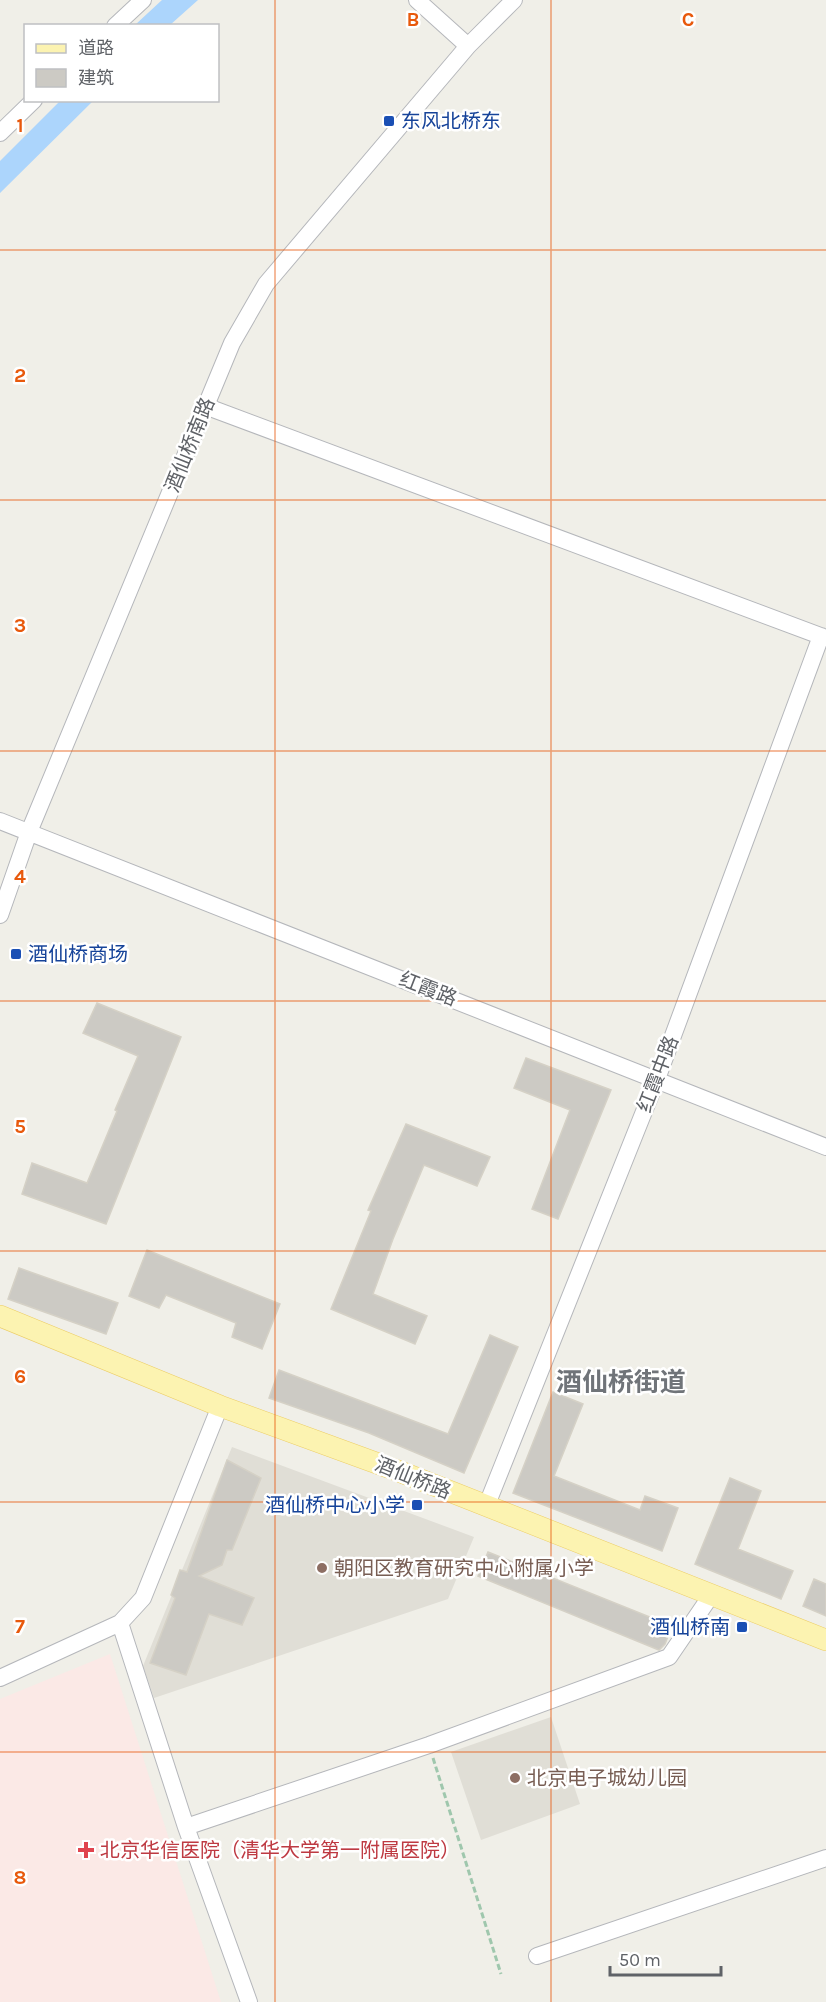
<svg xmlns="http://www.w3.org/2000/svg" width="826" height="2002" font-family="Karla,'Noto Sans SC',sans-serif">
<style>
.education{fill:#e0ded6}
.medical{fill:#fbe9e6}
.water{fill:#acd5fc}
.building{fill:#cccac4;stroke:#d5d1c6;stroke-width:1.5}
.lines{fill:none;stroke-linecap:round;stroke-linejoin:round}
.minor-casing{stroke:#b5b7bb;stroke-width:18}
.major-casing{stroke:#eccd65;stroke-width:22}
.path{stroke:#9fc7ad;stroke-width:3;stroke-dasharray:6 3;stroke-linecap:butt}
.minor{stroke:#fff;stroke-width:16}
.major{stroke:#fcf3b1;stroke-width:21}
.grid{fill:none;stroke:#e8590c;stroke-width:1.5;stroke-opacity:0.55}
.transit-dot{fill:#1a4fb4;stroke:#fff;stroke-width:2}
.education-dot{fill:#8d6e63;stroke:#fff;stroke-width:2}
.health-dot{fill:#e0444e;stroke:#fff;stroke-width:2}
.labels{text-anchor:middle;dominant-baseline:central;stroke-width:5;stroke-linejoin:round;paint-order:stroke}
.transit-label{font-size:20px;fill:#164399;stroke:#fff;text-anchor:start}
.street-label{font-size:20px;fill:#5f6267;stroke:#fff}
.education-label{font-size:20px;fill:#785e54;stroke:#fff;text-anchor:start}
.health-label{font-size:20px;fill:#be3a42;stroke:#fff;text-anchor:start}
.district-label{font-size:26px;font-weight:bold;fill:#707479;stroke:#fff}
.grid-label{font-size:20px;text-anchor:middle;font-weight:bold;fill:#e8590c;stroke:#fff;stroke-width:5;stroke-linejoin:round;paint-order:stroke}
</style>
<rect width="100%" height="100%" fill="#f0efe8"/>
<path class="education" d="M232,1447L474,1537L448,1599L154,1698L143,1666Z
M551,1717L580,1804L481,1840L451,1752Z"/>
<path class="medical" d="M110,1654L221,2002H0V1699Z"/>
<path class="water" d="M162,0H198L170,25H135Z
M61,100L93,101L0,193V161Z"/>
<path class="building" d="M97,1003L181,1037L106,1224L22,1194L32,1163L87,1183L117,1111L115,1110L138,1056L83,1033Z
M526,1058L611,1090L558,1219L532,1209L570,1110L514,1088Z
M406,1124L490,1157L477,1186L424,1165L393,1239L373,1294L427,1316L415,1344L331,1309L371,1211L368,1210Z
M147,1250L280,1304L262,1349L232,1337L236,1323L166,1295L159,1308L129,1296Z
M19,1268L118,1303L106,1334L8,1299Z
M490,1335L518,1347L464,1473L369,1433L269,1398L279,1370L448,1434Z
M553,1392L583,1404L554,1476L640,1510L645,1496L678,1508L662,1551L513,1493Z
M227,1460L261,1478L232,1550H227L222,1565L199,1576L254,1598L242,1625L209,1614L186,1675L150,1663L175,1598L171,1595L180,1570L187,1572Z
M730,1478L761,1491L738,1549L793,1571L781,1599L695,1564Z
M488,1552L672,1626L665,1644L659,1650L478,1576Z
M814,1579L826,1584V1616L803,1606Z"/>
<g class="lines">
<g class="minor-casing">
<path id="minor" d="M417,0L468,46
M115,26L143,0
M0,133L34,100
M205,406L826,638
M0,821L826,1147
M0,915L29,832L232,343L266,284L468,46L514,0
M486,1507L657,1079L821,636
M120,1623L186,1827L249,2002
M0,1678L120,1623L143,1598L220,1406
M186,1827L429,1745L669,1657L712,1594
M537,1956L826,1858"/>
</g>
<g class="major-casing">
<path id="major" d="M0,1316L220,1406L401,1472L826,1640"/>
</g>
<path class="path" d="M433,1758L501,1974"/>
<use href="#minor" class="minor"/>
<use href="#major" class="major"/>
</g>
<path class="grid" d="M275,0V2002M551,0V2002M0,250H826M0,500H826M0,751H826M0,1001H826M0,1251H826M0,1502H826M0,1752H826"/>
<g class="transit-dot">
<rect x="383" y="115" width="12" height="12" rx="3"/>
<rect x="10" y="948" width="12" height="12" rx="3"/>
<rect x="411" y="1499" width="12" height="12" rx="3"/>
<rect x="736" y="1621" width="12" height="12" rx="3"/>
</g>
<g class="education-dot">
<circle cx="322" cy="1568" r="6"/>
<circle cx="515" cy="1778" r="6"/>
</g>
<path class="health-dot" d="M83 1841h6v6h6v6h-6v6h-6v-6h-6v-6h6z"/>
<g class="labels">
<g class="transit-label">
<text x="401" y="121">东风北桥东</text>
<text x="28" y="954">酒仙桥商场</text>
<text x="405" y="1505" text-anchor="end">酒仙桥中心小学</text>
<text x="730" y="1627" text-anchor="end">酒仙桥南</text>
</g>
<g class="street-label">
<text transform="translate(190 445) rotate(-68)">酒仙桥南路</text>
<text transform="translate(428 989) rotate(21)">红霞路</text>
<text transform="translate(658 1074) rotate(-69)">红霞中路</text>
<text transform="translate(413 1478) rotate(22)">酒仙桥路</text>
</g>
<g class="education-label">
<text x="334" y="1568">朝阳区教育研究中心附属小学</text>
<text x="527" y="1778">北京电子城幼儿园</text>
</g>
<g class="health-label">
<text x="100" y="1850">北京华信医院（清华大学第一附属医院）</text>
</g>
<g class="district-label">
<text x="621" y="1382">酒仙桥街道</text>
</g>
</g>
<g class="grid-label">
<text x="413" y="26">B</text>
<text x="688" y="26">C</text>
<text x="20" y="132">1</text>
<text x="20" y="382">2</text>
<text x="20" y="632">3</text>
<text x="20" y="883">4</text>
<text x="20" y="1133">5</text>
<text x="20" y="1383">6</text>
<text x="20" y="1633">7</text>
<text x="20" y="1884">8</text>
</g>
<rect x="24" y="24" width="195" height="78" fill="#ffffff" stroke="#bfc0c2" stroke-width="1.5"/>
<rect x="36" y="44" width="30" height="9" fill="#fcf3b1" stroke="#bfc0c2" stroke-width="1.5"/>
<text x="78" y="54" font-size="18" fill="#5f6267">道路</text>
<rect x="36" y="69" width="30" height="18" fill="#cccac4" stroke="#bfc0c2" stroke-width="1.5"/>
<text x="78" y="84" font-size="18" fill="#5f6267">建筑</text>
<path d="M610 1966v9h111v-9" fill="none" stroke="#5f6267" stroke-width="3"/>
<text x="619" y="1966" font-size="18" fill="#5f6267" stroke="#ffffff" stroke-width="4.5" paint-order="stroke">50 m</text>
</svg>
